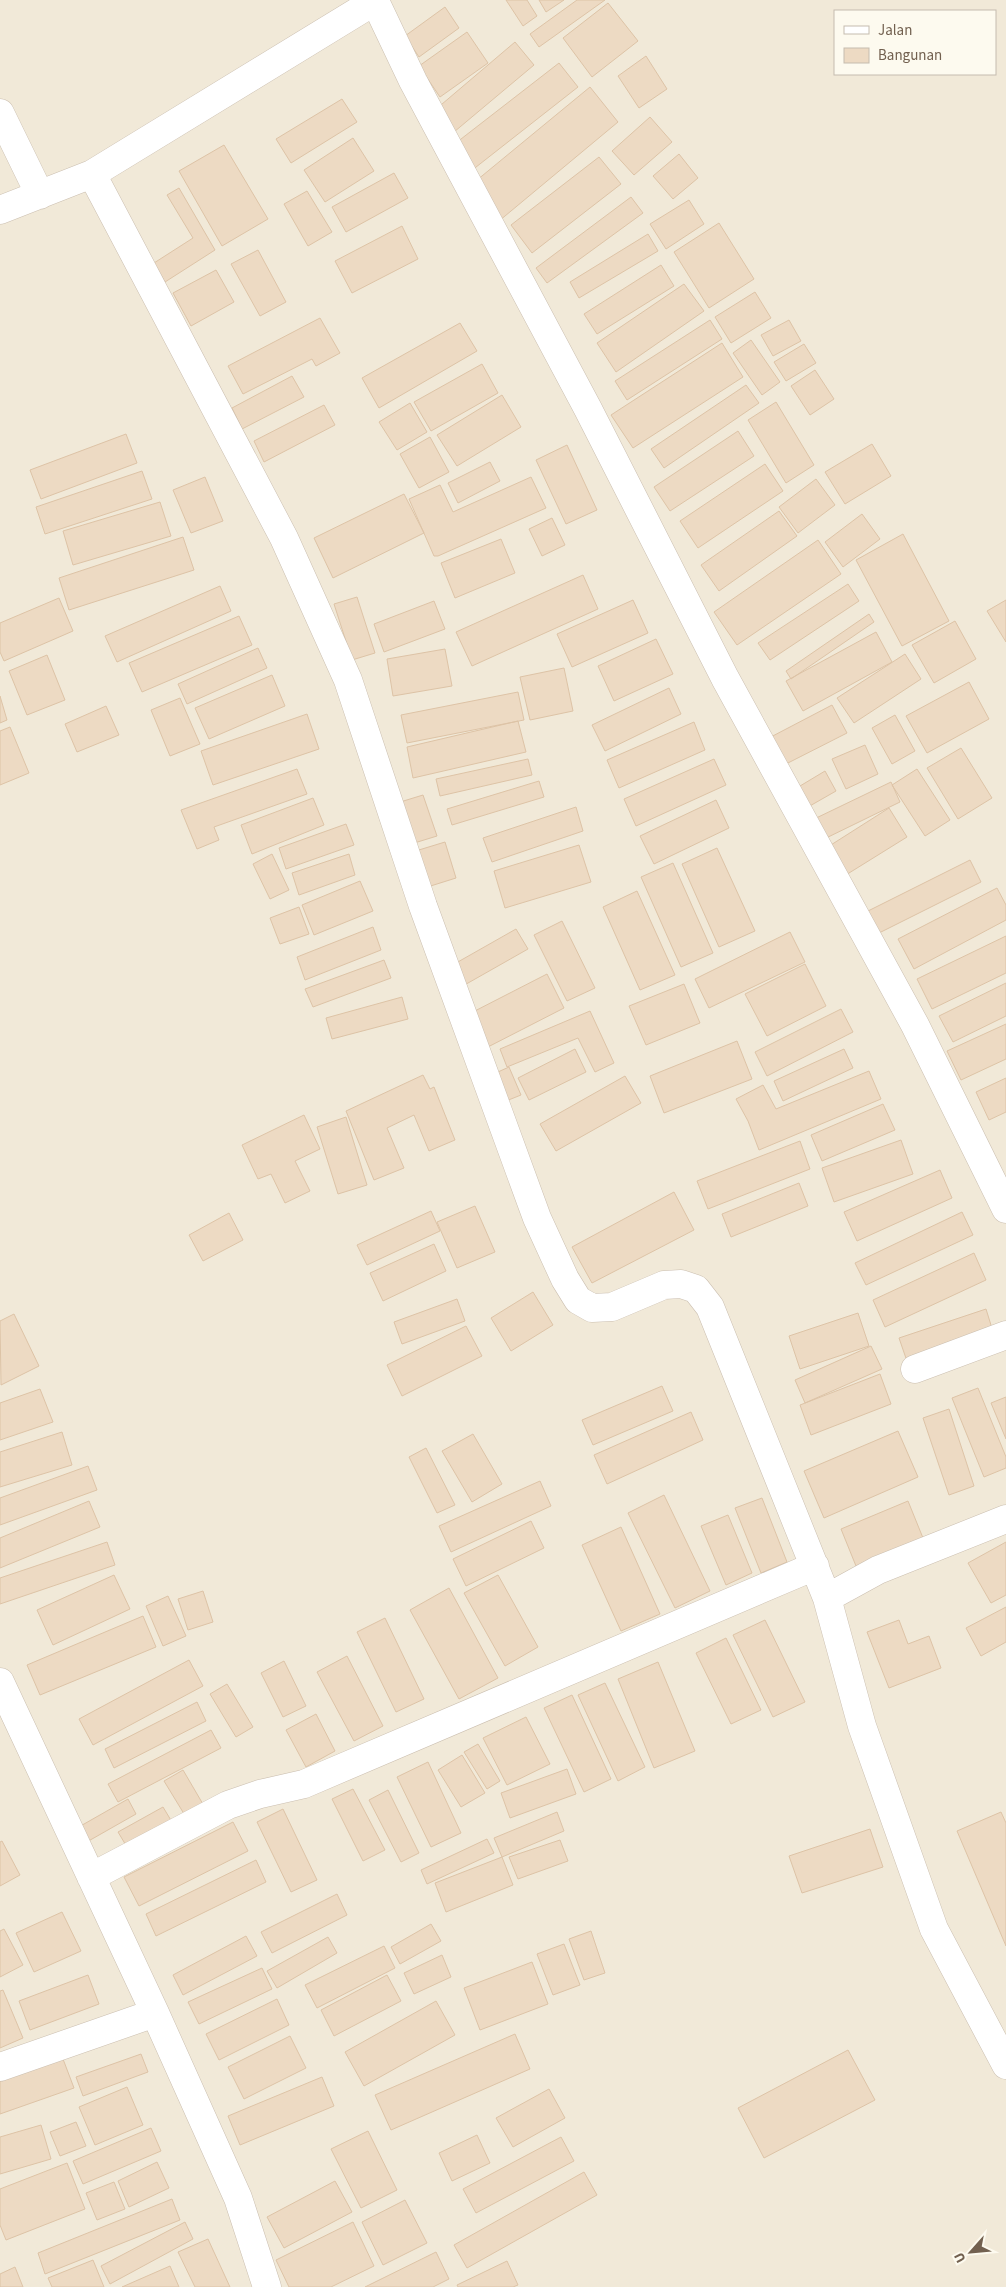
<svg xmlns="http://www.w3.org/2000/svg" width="1006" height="2287" font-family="'Source Sans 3',sans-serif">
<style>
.residential{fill:#f1e9d8;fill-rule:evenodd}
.building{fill:#eddac3;stroke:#ddc3a6}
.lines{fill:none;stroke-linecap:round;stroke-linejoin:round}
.street-casing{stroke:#cbbfb0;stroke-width:29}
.street{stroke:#fff;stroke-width:28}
</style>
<rect width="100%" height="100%" fill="#faf6e9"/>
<path class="residential" d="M0,0H1006V2287H0ZM835,11H995V74H835Z"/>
<path class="building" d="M506,0H527L537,16L523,26Z
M539,0H564L546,12Z
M577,0H605L539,47L530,34Z
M608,3L638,41L592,77L563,38Z
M445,7L459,28L419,57L405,36Z
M467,32L488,63L440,97L419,66Z
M515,42L534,65L454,132L435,110Z
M646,56L667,89L639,108L618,76Z
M559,63L578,87L471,171L452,146Z
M590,87L618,122L499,221L471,185Z
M342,99L357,122L291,163L276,139Z
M650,117L672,142L634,175L612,151Z
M353,138L374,171L325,202L304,170Z
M224,145L268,219L222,246L179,171Z
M679,154L698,178L673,199L653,176Z
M599,157L621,184L532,253L511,225Z
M394,173L408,198L346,232L332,207Z
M179,188L215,250L165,282L154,263L193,238L167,195Z
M307,191L332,232L308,246L284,204Z
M631,197L643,213L547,283L536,268Z
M689,200L704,224L666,249L650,224Z
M719,223L754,279L709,308L674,252Z
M402,226L418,259L352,293L335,261Z
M648,234L658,251L579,298L570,282Z
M258,250L286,302L260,316L231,264Z
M661,265L674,286L597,334L584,314Z
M216,270L234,302L191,326L173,293Z
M684,284L704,311L616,372L597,343Z
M755,292L771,318L731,343L715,317Z
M320,318L340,353L316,366L312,359L243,394L228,366Z
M710,320L722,339L627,400L615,381Z
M789,320L801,341L773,356L761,335Z
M460,323L477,351L379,408L362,378Z
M751,340L780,382L762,395L733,353Z
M722,343L743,377L633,448L611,415Z
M804,344L816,363L786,381L774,362Z
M482,364L498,393L431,431L414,402Z
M815,370L834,399L810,415L791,386Z
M292,376L304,397L242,429L232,408Z
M746,385L759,403L664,468L651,449Z
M502,395L521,427L457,466L437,435Z
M776,402L814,465L786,483L748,420Z
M410,403L427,432L397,450L379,422Z
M324,405L335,425L264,462L254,441Z
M738,431L754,456L670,511L654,487Z
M126,434L137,463L41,499L30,470Z
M430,437L449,472L419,488L400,454Z
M872,444L891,476L845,504L825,472Z
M567,445L597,510L566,524L536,460Z
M490,462L500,481L458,503L448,483Z
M765,464L783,491L698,548L680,521Z
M142,471L152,499L45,534L36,507Z
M205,477L223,521L191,533L173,490Z
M531,477L546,508L438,556H434L409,499L440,485L453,512Z
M816,479L835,505L798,533L779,507Z
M404,494L424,533L333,578L314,538Z
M160,502L171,536L73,565L63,531Z
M779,511L797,536L719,591L701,565Z
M862,514L880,539L843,567L825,542Z
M552,518L565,545L542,556L529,529Z
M903,534L949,621L902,646L856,560Z
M183,537L194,570L69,610L59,578Z
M501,539L515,573L455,598L441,563Z
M818,540L841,574L737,645L714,612Z
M583,575L598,609L472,666L456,632Z
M848,584L859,601L770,660L758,643Z
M220,586L231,611L117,662L105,636Z
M357,597L375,653L352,660L334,604Z
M59,598L73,631L4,661L0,652V623Z
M633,600L648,633L572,667L557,634Z
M1006,600V642L987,611Z
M434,601L445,629L384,652L374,624Z
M869,614L874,622L791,679L786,671Z
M239,616L252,645L142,692L129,663Z
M955,621L976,659L934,683L912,645Z
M876,632L892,662L803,711L786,681Z
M656,639L673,674L614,701L598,666Z
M258,648L267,668L187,704L178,684Z
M445,649L452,686L393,696L387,659Z
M905,654L921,679L854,723L837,698Z
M47,655L65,700L27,715L9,671Z
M564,668L573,711L530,720L520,677Z
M272,675L285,706L209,739L195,708Z
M969,682L989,719L927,753L906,716Z
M669,688L681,714L605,751L592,725Z
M518,692L524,720L407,743L401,715Z
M0,696L7,720L0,723Z
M180,698L200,744L170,756L151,710Z
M832,705L847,733L782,766L767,739Z
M106,706L119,735L77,752L65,724Z
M307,714L319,749L213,785L201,751Z
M895,715L915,751L892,764L872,728Z
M518,721L526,752L413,778L407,747Z
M694,722L705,750L619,788L607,760Z
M10,727L29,773L0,785V731Z
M865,745L878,774L846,789L832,759Z
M961,748L992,798L958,819L927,768Z
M528,759L532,775L440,796L436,779Z
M714,759L726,785L636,826L624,799Z
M297,769L307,794L214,827L219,840L197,849L181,810Z
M917,769L950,820L925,836L892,785Z
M825,771L836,791L801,811L790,792Z
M539,781L544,797L452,825L447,809Z
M891,782L900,802L820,841L810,821Z
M423,795L437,836L411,844L397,803Z
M313,798L324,825L252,854L241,825Z
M716,800L729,828L654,864L640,836Z
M576,807L583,831L492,862L483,838Z
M889,808L907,837L841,878L823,850Z
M346,824L354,845L286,869L279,848Z
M445,842L456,878L421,889L409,853Z
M579,845L591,882L505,908L494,871Z
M717,848L755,931L719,947L682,864Z
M272,854L289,890L270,899L253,864Z
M349,854L355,875L299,895L292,873Z
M970,860L981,882L879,933L868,911Z
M673,863L713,953L681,967L641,877Z
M360,881L373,911L314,935L302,905Z
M997,888L1006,905V920L914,969L898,939Z
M637,891L675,975L640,990L603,907Z
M299,907L309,934L280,944L270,918Z
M562,921L595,988L567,1001L534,935Z
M373,927L381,950L305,980L297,957Z
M516,929L528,949L461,987L449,967Z
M790,932L805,962L709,1008L695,979Z
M1006,936V973L932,1009L917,979Z
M384,960L391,978L313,1007L305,989Z
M805,964L826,1006L767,1036L745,994Z
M547,974L564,1008L484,1049L467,1015Z
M1006,983V1016L953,1042L939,1016Z
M684,984L700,1023L646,1045L629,1006Z
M402,997L408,1019L332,1039L326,1018Z
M841,1009L853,1032L767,1076L755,1052Z
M590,1011L614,1063L595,1072L578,1038L507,1067L500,1049Z
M1006,1024V1059L961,1080L947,1051Z
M737,1041L752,1079L664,1113L650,1076Z
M575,1049L586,1072L529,1100L518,1078Z
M844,1049L853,1068L783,1101L774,1081Z
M509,1067L521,1095L501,1103L489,1076Z
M869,1071L881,1099L759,1150L748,1121L736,1099L763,1085L776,1109Z
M423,1075L430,1089L434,1087L455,1140L429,1151L414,1115L387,1128L404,1168L374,1180L346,1111Z
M625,1076L641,1103L556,1151L540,1124Z
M1006,1078V1112L989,1120L976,1092Z
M883,1104L895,1130L822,1161L811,1135Z
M304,1115L320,1149L295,1161L310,1191L285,1203L271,1174L258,1179L242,1145Z
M346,1117L367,1185L338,1194L317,1127Z
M901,1140L913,1174L834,1202L822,1168Z
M800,1141L810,1169L708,1209L697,1181Z
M940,1170L952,1198L857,1241L844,1212Z
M799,1183L808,1206L731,1237L722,1214Z
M674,1192L694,1230L592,1283L572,1247Z
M475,1206L495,1252L457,1268L437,1222Z
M431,1211L440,1231L367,1265L357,1245Z
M962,1212L973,1235L866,1285L855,1263Z
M229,1213L243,1240L203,1261L189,1235Z
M434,1244L446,1271L383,1301L370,1273Z
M974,1253L986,1280L885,1327L873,1300Z
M533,1292L553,1325L511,1351L491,1318Z
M457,1299L465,1321L402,1344L394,1322Z
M986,1309L995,1338L909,1367L899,1338Z
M858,1313L869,1346L800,1369L789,1336Z
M14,1314L39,1366L1,1385L0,1321Z
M466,1326L482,1356L402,1396L387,1365Z
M871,1346L882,1369L805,1403L795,1380Z
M880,1374L891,1404L811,1435L800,1405Z
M662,1386L673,1411L593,1445L582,1420Z
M978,1388L1006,1457V1468L984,1477L952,1398Z
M40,1389L53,1422L0,1440V1403Z
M1006,1397V1439L991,1403Z
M949,1409L974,1486L949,1495L923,1418Z
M691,1412L703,1440L607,1484L594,1455Z
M898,1431L918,1477L824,1518L804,1471Z
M62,1432L72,1465L0,1487V1452Z
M473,1434L502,1484L472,1502L442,1451Z
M426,1448L455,1505L437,1513L409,1457Z
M88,1466L97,1490L0,1525V1498Z
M540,1481L551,1506L451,1552L439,1526Z
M664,1495L710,1591L675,1608L628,1513Z
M762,1498L787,1562L761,1573L735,1508Z
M89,1501L100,1527L0,1568V1538Z
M908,1501L923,1538L856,1566L841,1529Z
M728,1515L752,1573L726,1585L701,1526Z
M531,1521L544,1548L466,1586L453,1559Z
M621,1527L660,1614L621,1631L582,1545Z
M107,1542L115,1565L0,1604V1578Z
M1006,1542V1595L991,1603L968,1563Z
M114,1575L130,1609L53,1645L37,1610Z
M498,1575L538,1647L505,1666L464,1593Z
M449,1588L498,1678L459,1699L410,1610Z
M203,1591L213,1622L188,1630L178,1599Z
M168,1596L186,1636L163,1646L146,1606Z
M1006,1607V1642L981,1656L966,1628Z
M143,1616L156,1647L40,1695L27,1665Z
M385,1618L424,1699L396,1712L357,1632Z
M765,1620L805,1702L773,1717L733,1635Z
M899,1620L908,1644L929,1636L941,1668L889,1688L867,1632Z
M726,1638L761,1710L731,1724L696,1653Z
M347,1656L383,1726L354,1741L317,1672Z
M189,1660L203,1686L93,1745L79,1719Z
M284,1661L306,1706L283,1717L261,1673Z
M658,1662L695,1751L654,1768L618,1679Z
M605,1683L645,1767L618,1781L578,1695Z
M227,1684L253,1727L236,1737L210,1694Z
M572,1695L611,1779L584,1792L544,1708Z
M197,1702L206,1721L114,1768L105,1749Z
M316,1714L335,1751L306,1767L286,1730Z
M526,1717L550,1764L507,1785L483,1738Z
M211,1730L221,1748L118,1802L108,1784Z
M478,1744L500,1781L487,1789L464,1752Z
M462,1755L485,1793L461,1807L438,1770Z
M428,1762L461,1833L431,1847L397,1777Z
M567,1769L576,1794L510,1818L501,1793Z
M183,1770L207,1811L189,1822L164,1781Z
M353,1789L385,1850L363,1861L332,1799Z
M388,1790L419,1853L401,1862L369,1800Z
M128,1799L136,1814L85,1843L77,1828Z
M163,1807L175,1827L130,1852L118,1832Z
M283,1809L317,1880L291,1892L257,1822Z
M557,1812L564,1831L502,1857L494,1838Z
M1001,1812L1006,1823V1946L957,1831Z
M233,1822L248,1851L139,1906L124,1877Z
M870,1829L883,1867L802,1893L789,1856Z
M487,1839L494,1853L427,1884L421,1870Z
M560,1840L568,1861L518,1879L509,1857Z
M2,1841L20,1875L0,1886V1842Z
M502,1857L513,1885L446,1912L435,1883Z
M256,1860L266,1882L156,1936L146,1914Z
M337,1894L347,1915L272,1953L261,1932Z
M62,1912L81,1951L34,1972L16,1933Z
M431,1924L441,1941L400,1964L391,1947Z
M4,1929L23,1965L0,1977V1931Z
M591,1931L605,1973L584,1980L569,1939Z
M246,1936L257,1956L183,1995L173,1975Z
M328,1937L337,1953L277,1988L267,1971Z
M564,1944L580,1985L553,1995L537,1954Z
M384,1946L395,1968L317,2008L305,1985Z
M442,1955L451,1977L414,1994L404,1973Z
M532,1962L548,2004L480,2030L464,1988Z
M262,1968L272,1989L199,2024L188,2002Z
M88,1975L99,2004L30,2030L19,2001Z
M387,1975L401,2001L334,2036L321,2010Z
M3,1990L23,2038L0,2048V1991Z
M277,1999L289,2025L219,2060L206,2034Z
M436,2001L455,2035L364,2086L345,2052Z
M515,2034L530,2069L391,2130L375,2095Z
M290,2036L306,2068L244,2099L228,2067Z
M848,2050L875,2100L764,2158L738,2108Z
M141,2054L148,2072L83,2096L76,2077Z
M63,2059L74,2088L0,2114V2081Z
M322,2077L334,2106L240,2145L228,2116Z
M127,2087L143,2125L95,2145L79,2107Z
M549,2089L565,2118L513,2147L496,2118Z
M76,2122L86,2146L60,2156L50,2132Z
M41,2125L51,2159L0,2174V2137Z
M151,2128L161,2151L83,2184L73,2161Z
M368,2131L397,2190L361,2208L331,2149Z
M477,2135L490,2163L452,2181L439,2153Z
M561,2137L574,2161L476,2213L463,2189Z
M157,2162L169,2188L129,2207L118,2181Z
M67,2163L85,2209L6,2240L0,2225V2189Z
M584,2172L597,2195L467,2268L454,2245Z
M335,2181L352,2212L284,2248L267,2217Z
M114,2182L125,2209L97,2220L86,2193Z
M172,2199L180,2220L45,2274L38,2253Z
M405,2200L427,2243L383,2265L362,2222Z
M185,2222L193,2239L110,2284L101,2266Z
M353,2222L374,2266L331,2287H289L276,2260Z
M208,2239L230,2287H195L178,2252Z
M436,2252L449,2279L433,2287H365Z
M93,2260L104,2287H52L48,2278Z
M507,2261L518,2285L513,2287H458L457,2285Z
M170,2266L179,2287H122Z
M15,2267L23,2287H0V2274Z"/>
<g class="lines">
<g class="street-casing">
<path id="street" d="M0,113L40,195
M92,174L284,538L348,680L423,906L537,1218L565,1279L578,1300L592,1308L612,1307L664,1285L681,1284L696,1289L710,1307L827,1598L862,1726L934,1929L1006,2065
M0,210L92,174L375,1L413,81L588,409L725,678L915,1025L1006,1209
M915,1369L1006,1335
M827,1598L878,1570L1006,1519
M0,1682L155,2013L238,2198L267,2287
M91,1877L228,1805L260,1794L304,1784L815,1566
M0,2067L155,2013"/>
</g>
<use href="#street" class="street"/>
</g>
<rect x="834" y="10" width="162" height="65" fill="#fdfaef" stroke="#c5bcaf"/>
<rect x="844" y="26" width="25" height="8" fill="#ffffff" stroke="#c5bcaf"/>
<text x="878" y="35" font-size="15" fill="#72604f">Jalan</text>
<rect x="844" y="48" width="25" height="15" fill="#eddac3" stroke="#c5bcaf"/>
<text x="878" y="60" font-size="15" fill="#72604f">Bangunan</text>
<g transform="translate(971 2252) rotate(243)" stroke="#fdfaef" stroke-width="4" paint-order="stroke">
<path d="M0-4L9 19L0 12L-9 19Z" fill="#72604f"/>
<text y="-8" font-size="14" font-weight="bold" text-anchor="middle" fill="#72604f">U</text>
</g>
</svg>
